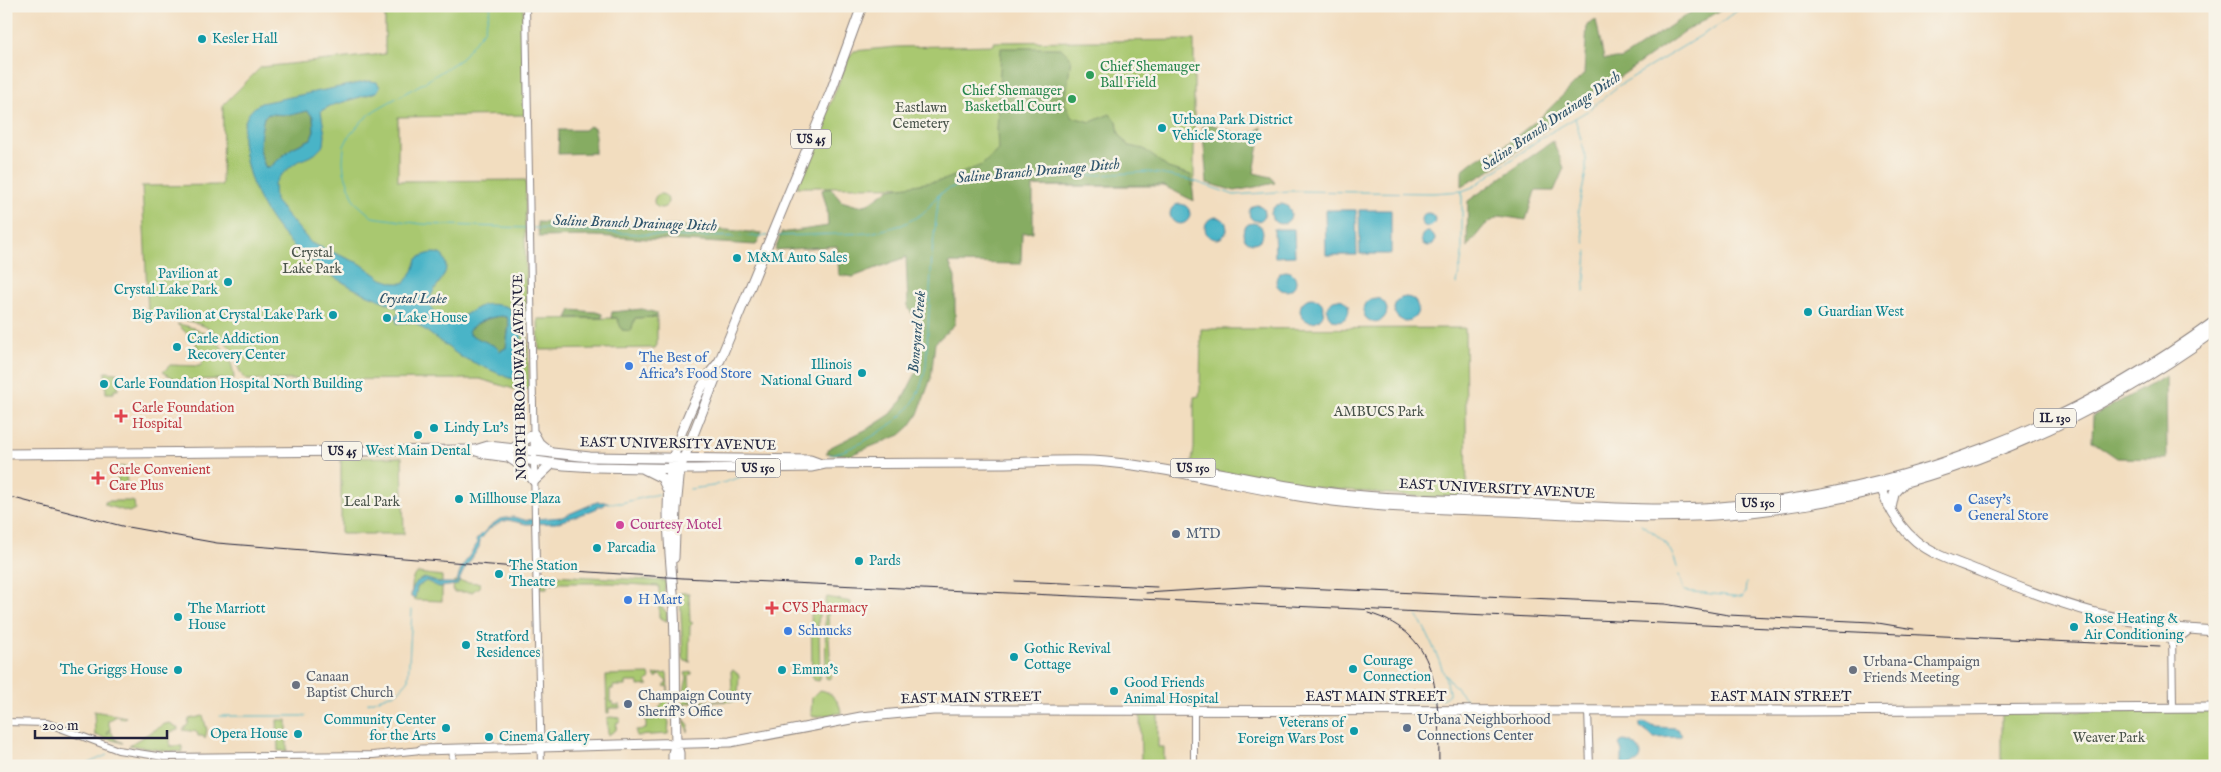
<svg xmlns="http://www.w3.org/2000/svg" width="2221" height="772" font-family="'IM FELL English',serif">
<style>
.green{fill:#a9c870;stroke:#667556}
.forest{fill:#86ac62;stroke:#54674e}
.water{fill:#49b4c7;stroke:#366b81;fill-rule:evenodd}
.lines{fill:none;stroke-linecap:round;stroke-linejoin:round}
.stream{stroke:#49b4c7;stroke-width:1}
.minor-casing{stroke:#8a807d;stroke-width:8}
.major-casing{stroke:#8a807d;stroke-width:11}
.minor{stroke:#fff;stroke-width:6}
.major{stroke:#fff;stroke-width:9}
.rail{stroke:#22223b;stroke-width:1}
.culture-dot{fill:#0f9aa8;stroke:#f7f3e8;stroke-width:2}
.leisure-dot{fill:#2e9e5b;stroke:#f7f3e8;stroke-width:2}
.shop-dot{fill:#3f7fe0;stroke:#f7f3e8;stroke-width:2}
.health-dot{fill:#e0444e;stroke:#f7f3e8;stroke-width:2}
.hotel-dot{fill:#d1479c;stroke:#f7f3e8;stroke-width:2}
.service-dot{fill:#5c6f8a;stroke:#f7f3e8;stroke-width:2}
.worship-dot{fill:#6b7280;stroke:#f7f3e8;stroke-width:2}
.labels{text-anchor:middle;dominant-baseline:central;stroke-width:5;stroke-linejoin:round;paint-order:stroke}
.shield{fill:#f7f3e8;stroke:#62616f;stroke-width:1}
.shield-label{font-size:12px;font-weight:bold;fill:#22223b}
.culture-label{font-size:14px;fill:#0d838f;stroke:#f7f3e8;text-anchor:start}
.leisure-label{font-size:14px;fill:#27864d;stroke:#f7f3e8;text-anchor:start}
.park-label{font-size:14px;fill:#4a544b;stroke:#f7f3e8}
.shop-label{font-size:14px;fill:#366cbe;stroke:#f7f3e8;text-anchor:start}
.street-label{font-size:14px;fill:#22223b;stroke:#f7f3e8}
.health-label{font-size:14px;fill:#be3a42;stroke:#f7f3e8;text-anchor:start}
.hotel-label{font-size:14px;fill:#b23c85;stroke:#f7f3e8;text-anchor:start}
.service-label{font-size:14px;fill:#4e5e75;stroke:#f7f3e8;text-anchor:start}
.worship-label{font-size:14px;fill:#5b616d;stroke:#f7f3e8;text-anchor:start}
.water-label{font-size:15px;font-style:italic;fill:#30556c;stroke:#f7f3e8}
</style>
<rect width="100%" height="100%" fill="#f7f3e8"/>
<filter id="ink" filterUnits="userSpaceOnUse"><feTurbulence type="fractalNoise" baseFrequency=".02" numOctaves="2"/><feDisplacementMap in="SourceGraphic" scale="10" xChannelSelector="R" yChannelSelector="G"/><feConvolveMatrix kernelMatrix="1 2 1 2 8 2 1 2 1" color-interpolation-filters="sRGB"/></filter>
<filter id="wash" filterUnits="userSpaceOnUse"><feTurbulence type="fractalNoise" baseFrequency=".0096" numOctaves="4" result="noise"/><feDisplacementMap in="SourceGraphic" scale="20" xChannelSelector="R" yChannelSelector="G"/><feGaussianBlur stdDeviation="1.12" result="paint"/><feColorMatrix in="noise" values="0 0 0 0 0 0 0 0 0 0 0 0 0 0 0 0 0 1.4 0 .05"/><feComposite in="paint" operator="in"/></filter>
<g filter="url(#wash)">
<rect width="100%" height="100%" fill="#f2ddbf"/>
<path class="green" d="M385,6H523L525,115L398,117V181L526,180L525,239L529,388L522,391L517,390L480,379L246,380C238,374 237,358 231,349C208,317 182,322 148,313L142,186L222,185L223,105L261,67L385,54Z
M1194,40V186L797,187L849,57L854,51L896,47L994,45V42Z
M654 201a7 7 0 1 1 14 0a7 7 0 1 1-14 0Z
M657,317V345L655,348L539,350L538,319L617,318L631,331L634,318Z
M177,324C206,328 233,348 234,379L177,380L163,372L170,365L200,366L203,361L195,341Z
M1465,328L1467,501L1279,484L1191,468L1194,448V397L1199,396L1200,388L1201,329Z
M105,372L118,373V390H114V393H106Z
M402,457L404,534H341V458Z
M126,467L127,489H118V467Z
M108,501H131L134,502L135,509L129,512L105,505V502Z
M546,572L552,575L666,581L662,607L667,613V621L659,618V586L612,583H547V588H541L540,574Z
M418,573L442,576V601L416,600L411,597L413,577Z
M454,581L480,583V586L472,592H453Z
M680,593H689L690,622L693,623L690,626L689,661L691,662L685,661L683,658Z
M827,597L851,602L850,608L827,607L825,602Z
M811,604L820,607L818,625L819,628L820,678L819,681L814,680L812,676Z
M827,612H828L831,677L829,679L826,678L825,614Z
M733,670L739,675L738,701L685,703L684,719L689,725L688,732C681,718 683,691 687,678L685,673L692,672V674L689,675L690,701H725V693L732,690L731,671Z
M667,673L669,710L665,715L669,722L668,734L636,736V730L646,729V719L653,720L660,713L658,710L665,699H668V687L664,686L667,682L660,675L656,678L654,675Z
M649,674L650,678L646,682L649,685L638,686V682H626V686H613V689H610V702H613V705H620V708H609V713H607L606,675Z
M819,690C830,690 841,702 841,713L813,717L811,713L812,697Z
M2215,710V766H2002V711Z
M94,711L126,717L121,719L117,716L108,721L110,728L107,735L110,729L115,739L123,743L95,735Z
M1140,713H1158V747H1164V766H1114V763L1141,762Z
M203,716L207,730L205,739L203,736H198L197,732L183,730L188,724L189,719Z
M610,717L620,718V722H617L616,730L608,735L607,718Z
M277,720H287V751H278Z
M170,723L178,728V730L170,732V746H182V752L166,751L129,745L165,724Z"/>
<path class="forest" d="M1700,6H1728L1684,32L1621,76L1598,89L1571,107L1550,126L1488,172L1462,186V170L1476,159L1504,146L1541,117L1584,74L1587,25L1596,20L1604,59H1621Z
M1001,48H1061L1071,58L1065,103L1072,117L1091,122L1110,114L1117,121L1119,134L1129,146L1144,149L1168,168L1191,175L1194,201L1162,185L1033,186V232L1022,233L1021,264L949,263L955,277V324L935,343L931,378L918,414L910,426L900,435L850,455L826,453L831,447L871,427L891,414L902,400L918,369L917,322L908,307L906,257L853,277L839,275L837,246L775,250L781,233L828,226L827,209L822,190L830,187L841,201L858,206L868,204L889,189L944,180L982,165L998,150L997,131Z
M307,111L313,116L314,131L311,139L292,148L269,168H266C257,152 260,134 264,117L269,114L291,115Z
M1202,121L1231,131L1243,139L1262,127L1254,173L1271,177L1275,183L1235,191L1207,183Z
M589,126L595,128V153L558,154L559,130H584Z
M1553,141L1564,168L1554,191H1535L1526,220L1500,216L1485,225L1467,247L1468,201Z
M537,222L605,226H679L762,233L756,245L594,236L539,237Z
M642,309L657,313V317L635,318L631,331L622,330L617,318H611L612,312Z
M571,310L596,312L602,314V318H567Z
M501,316L507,317L509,325L506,348L500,351L470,335L468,331C475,323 490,317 501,316Z
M2166,376L2167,459L2117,458L2092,441L2093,416Z"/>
<path class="water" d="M369,81L377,82L380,87L377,92L330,106L321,111L325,135L324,145L315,154L295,163L280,176L274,184L275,201L311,243L361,264L382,279L394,283H404L413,271L417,259C427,252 446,248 446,266C447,279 430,289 430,302C430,312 440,318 448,322C461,319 471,310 483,305C487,304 493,304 498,305C524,306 524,337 519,357C525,365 524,371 519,379L509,378L461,357L414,322L397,323L395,316L401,311L398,308C381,299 362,294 346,284C293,255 252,211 244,149C241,132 243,112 261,103ZM307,111L313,116L314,131L311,139L292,148L269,168H266C257,153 260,134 264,117L269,114L291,115ZM501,316L507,317L509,325L506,348L500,351L495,346L470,335L468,331C475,322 490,317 501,316Z
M1170 214a10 10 0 1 1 20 0a10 10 0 1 1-20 0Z
M1271 214a10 10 0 1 1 20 0a10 10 0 1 1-20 0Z
M1249 213a8 8 0 1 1 16 0a8 8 0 1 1-16 0Z
M1325,210H1356L1357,255H1326Z
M1359,210H1391V254H1360Z
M1421 220a7 7 0 1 1 14 0a7 7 0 1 1-14 0Z
M1205 228a11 11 0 1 1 22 0a11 11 0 1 1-22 0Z
M1243 233a10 10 0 1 1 20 0a10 10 0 1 1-20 0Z
M1274,229H1294L1295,256L1275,257Z
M1421 239a7 7 0 1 1 14 0a7 7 0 1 1-14 0Z
M1276 281a10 10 0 1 1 20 0a10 10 0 1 1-20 0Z
M1394 309a12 12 0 1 1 24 0a12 12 0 1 1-24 0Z
M1363 310a12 12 0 1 1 24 0a12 12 0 1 1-24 0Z
M1300 310a12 12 0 1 1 24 0a12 12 0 1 1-24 0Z
M1327 310a11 11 0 1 1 22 0a11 11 0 1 1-22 0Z
M597,502H608L603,506H599L593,510L556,523L526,524L508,520L499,523L489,529L480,540L479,547L463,572L457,585L439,587L426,581L417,587L415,598L411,597C412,588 414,582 424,578L440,583H456L462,567L477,544L476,540L490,526L500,519L513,517L525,520L562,517Z
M1643,722L1655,727L1676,728L1682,735L1679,737L1654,738L1640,727V723Z
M1622,741C1642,741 1652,766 1622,766V751L1619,744Z"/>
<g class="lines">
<path class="stream" d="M491,6L484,30L461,59L425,82L375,110L362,121L349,136L344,146L343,161L344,172L355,202L372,217L422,224L527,228
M1575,118L1586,158V172L1578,211L1585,244
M533,228L692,237L767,236
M776,236L870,233L902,225L915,218L925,212L938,195L950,188L969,184L1027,179L1149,172L1191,180L1234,195L1291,191L1433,193L1462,191L1473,187L1541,138L1589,110L1618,86L1720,24L1743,6
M1457,284L1462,256V191
M1584,292L1587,251
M830,455C853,450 892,427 908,409C918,398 923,380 926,366L932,254L939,194
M690,489L713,486L750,474
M606,503H621L658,494
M1641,524C1661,538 1670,543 1677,567
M1679,575L1684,591L1742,597L1745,594L1746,583
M1417,616C1425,625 1450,683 1449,694L1441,700
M1445,675L1469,703
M368,703L398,692L408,681L412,610
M1388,704L1394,702L1435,701
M220,716H306
M82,766L107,755"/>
</g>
</g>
<g filter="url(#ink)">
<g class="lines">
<g class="minor-casing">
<path id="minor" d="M526,6L535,519L541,766
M2172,629L2173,708
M1194,710V766
M1588,711L1590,766
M6,722L47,723L118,750L164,757L373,755L421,750
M452,766L453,749"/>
</g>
<g class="major-casing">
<path id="major" d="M512,449L534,434L539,443L551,453
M475,450L488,446L590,457L810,460L821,464
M6,454L473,450L486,454L564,465L595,467L694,469L811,467L825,464C885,463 945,463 1005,463C1038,462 1073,459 1106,462C1183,469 1256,492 1333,501C1397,509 1463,509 1527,512C1590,515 1652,519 1715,515C1897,503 2068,438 2215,331
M511,459L523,467L534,481L552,464
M642,468L662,478L668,491
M1213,472C1252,479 1292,488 1332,493C1393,500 1454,500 1515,503C1584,506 1652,512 1720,507C1900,494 2070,428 2215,321
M1880,484C1887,505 1899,527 1916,541C1934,556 1959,563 1981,572C2062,606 2126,627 2215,631
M1891,508L1894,494L1903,484
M674,558L676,508L680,468L717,374V366
M2172,642L2188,630
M421,750L730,742L861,717L933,710L1800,711L2215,708
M673,766V753L676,744
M679,766V753L676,744C675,700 676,655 674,611C672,557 661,505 675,452C681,430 697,393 709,375C712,369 717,366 720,360L831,91L862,6"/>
</g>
<use href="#minor" class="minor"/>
<use href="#major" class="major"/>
<path class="rail" d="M6,496L122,526L217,543L528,568L683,578L2160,646
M1015,581L1157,587
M1146,593L1258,586L1665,604L1728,615L1872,622L1914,629
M1368,613C1444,634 1438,703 1439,766"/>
</g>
</g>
<g class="culture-dot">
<circle cx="202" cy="39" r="5"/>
<circle cx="1162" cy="128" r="5"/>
<circle cx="737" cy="258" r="5"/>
<circle cx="228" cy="282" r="5"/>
<circle cx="1808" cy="312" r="5"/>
<circle cx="333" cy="315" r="5"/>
<circle cx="387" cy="318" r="5"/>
<circle cx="177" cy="347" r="5"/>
<circle cx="862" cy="373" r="5"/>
<circle cx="104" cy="384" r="5"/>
<circle cx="434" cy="428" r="5"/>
<circle cx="418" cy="435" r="5"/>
<circle cx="459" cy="499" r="5"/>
<circle cx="597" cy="548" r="5"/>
<circle cx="859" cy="561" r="5"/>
<circle cx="499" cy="574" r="5"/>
<circle cx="178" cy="617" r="5"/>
<circle cx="2074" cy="627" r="5"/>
<circle cx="466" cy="645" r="5"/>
<circle cx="1014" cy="657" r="5"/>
<circle cx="1353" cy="669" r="5"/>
<circle cx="178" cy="670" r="5"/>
<circle cx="782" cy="670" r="5"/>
<circle cx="1114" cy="691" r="5"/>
<circle cx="446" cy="728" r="5"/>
<circle cx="1354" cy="731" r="5"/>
<circle cx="298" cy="734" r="5"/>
<circle cx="489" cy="737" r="5"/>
</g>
<g class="leisure-dot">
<circle cx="1090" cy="75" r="5"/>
<circle cx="1072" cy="99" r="5"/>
</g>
<g class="shop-dot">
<circle cx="629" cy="366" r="5"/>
<circle cx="1958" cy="508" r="5"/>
<circle cx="628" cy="600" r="5"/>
<circle cx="788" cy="631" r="5"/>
</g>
<g class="health-dot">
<path d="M118.5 408.5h5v5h5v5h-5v5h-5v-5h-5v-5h5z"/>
<path d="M95.5 470.5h5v5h5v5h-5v5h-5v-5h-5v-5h5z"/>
<path d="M769.5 600.5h5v5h5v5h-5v5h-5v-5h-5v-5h5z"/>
</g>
<circle class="hotel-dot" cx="620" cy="525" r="5"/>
<g class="service-dot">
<circle cx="1176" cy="534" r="5"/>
<circle cx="628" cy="704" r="5"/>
<circle cx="1407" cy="728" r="5"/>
</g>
<g class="worship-dot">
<circle cx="1853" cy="670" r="5"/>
<circle cx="296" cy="685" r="5"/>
</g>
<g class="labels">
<g class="shield">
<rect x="791" y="129.5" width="40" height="19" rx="4"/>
<rect x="2034" y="408.5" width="42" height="19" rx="4"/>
<rect x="322" y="441.5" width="40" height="19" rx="4"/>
<rect x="735.5" y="458.5" width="45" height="19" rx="4"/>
<rect x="1170.5" y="458.5" width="45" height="19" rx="4"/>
<rect x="1735.5" y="493.5" width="45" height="19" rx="4"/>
</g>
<g class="shield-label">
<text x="811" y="139">US 45</text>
<text x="2055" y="418">IL 130</text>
<text x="342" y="451">US 45</text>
<text x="758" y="468">US 150</text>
<text x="1193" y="468">US 150</text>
<text x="1758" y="503">US 150</text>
</g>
<g class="culture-label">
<text x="212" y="39">Kesler Hall</text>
<text x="1172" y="120">Urbana Park District<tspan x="1172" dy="16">Vehicle Storage</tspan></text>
<text x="747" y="258">M&amp;M Auto Sales</text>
<text x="218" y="274" text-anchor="end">Pavilion at<tspan x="218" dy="16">Crystal Lake Park</tspan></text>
<text x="1818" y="312">Guardian West</text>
<text x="323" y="315" text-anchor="end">Big Pavilion at Crystal Lake Park</text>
<text x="397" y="318">Lake House</text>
<text x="187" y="339">Carle Addiction<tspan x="187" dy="16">Recovery Center</tspan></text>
<text x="852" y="365" text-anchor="end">Illinois<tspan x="852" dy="16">National Guard</tspan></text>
<text x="114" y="384">Carle Foundation Hospital North Building</text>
<text x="444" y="428">Lindy Lu's</text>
<text x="418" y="451" text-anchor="middle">West Main Dental</text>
<text x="469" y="499">Millhouse Plaza</text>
<text x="607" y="548">Parcadia</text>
<text x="869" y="561">Pards</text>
<text x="509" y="566">The Station<tspan x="509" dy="16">Theatre</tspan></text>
<text x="188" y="609">The Marriott<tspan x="188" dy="16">House</tspan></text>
<text x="2084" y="619">Rose Heating &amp;<tspan x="2084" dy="16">Air Conditioning</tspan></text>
<text x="476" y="637">Stratford<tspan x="476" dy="16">Residences</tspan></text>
<text x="1024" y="649">Gothic Revival<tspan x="1024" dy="16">Cottage</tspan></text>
<text x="1363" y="661">Courage<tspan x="1363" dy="16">Connection</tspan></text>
<text x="168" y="670" text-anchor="end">The Griggs House</text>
<text x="792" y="670">Emma's</text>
<text x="1124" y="683">Good Friends<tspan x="1124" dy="16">Animal Hospital</tspan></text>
<text x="436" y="720" text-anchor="end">Community Center<tspan x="436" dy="16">for the Arts</tspan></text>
<text x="1344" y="723" text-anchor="end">Veterans of<tspan x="1344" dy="16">Foreign Wars Post</tspan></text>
<text x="288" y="734" text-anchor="end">Opera House</text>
<text x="499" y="737">Cinema Gallery</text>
</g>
<g class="leisure-label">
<text x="1100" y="67">Chief Shemauger<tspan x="1100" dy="16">Ball Field</tspan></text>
<text x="1062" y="91" text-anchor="end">Chief Shemauger<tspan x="1062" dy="16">Basketball Court</tspan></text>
</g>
<g class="park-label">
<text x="921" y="108">Eastlawn<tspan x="921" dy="16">Cemetery</tspan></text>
<text x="312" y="253">Crystal<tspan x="312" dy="16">Lake Park</tspan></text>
<text x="1379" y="412">AMBUCS Park</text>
<text x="372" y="502">Leal Park</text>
<text x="2109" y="738">Weaver Park</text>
</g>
<g class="shop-label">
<text x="639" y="358">The Best of<tspan x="639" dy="16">Africa's Food Store</tspan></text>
<text x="1968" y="500">Casey's<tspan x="1968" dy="16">General Store</tspan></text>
<text x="638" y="600">H Mart</text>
<text x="798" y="631">Schnucks</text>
</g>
<g class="street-label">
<text transform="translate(520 377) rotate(-91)">NORTH BROADWAY AVENUE</text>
<text transform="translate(678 444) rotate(1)">EAST UNIVERSITY AVENUE</text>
<text transform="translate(1497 489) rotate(3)">EAST UNIVERSITY AVENUE</text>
<text x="1376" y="697">EAST MAIN STREET</text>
<text x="1781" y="697">EAST MAIN STREET</text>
<text transform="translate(971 698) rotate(-1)">EAST MAIN STREET</text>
</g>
<g class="health-label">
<text x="132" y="408">Carle Foundation<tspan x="132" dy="16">Hospital</tspan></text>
<text x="109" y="470">Carle Convenient<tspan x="109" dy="16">Care Plus</tspan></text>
<text x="782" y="608">CVS Pharmacy</text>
</g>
<g class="hotel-label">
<text x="630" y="525">Courtesy Motel</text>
</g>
<g class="service-label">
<text x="1186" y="534">MTD</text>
<text x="638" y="696">Champaign County<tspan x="638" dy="16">Sheriff's Office</tspan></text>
<text x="1417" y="720">Urbana Neighborhood<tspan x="1417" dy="16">Connections Center</tspan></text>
</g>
<g class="worship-label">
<text x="1863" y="662">Urbana-Champaign<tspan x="1863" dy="16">Friends Meeting</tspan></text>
<text x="306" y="677">Canaan<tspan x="306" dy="16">Baptist Church</tspan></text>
</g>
<g class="water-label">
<text transform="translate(1551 121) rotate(-34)">Saline Branch Drainage Ditch</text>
<text transform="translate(1038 171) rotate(-5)">Saline Branch Drainage Ditch</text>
<text transform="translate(635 223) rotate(2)">Saline Branch Drainage Ditch</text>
<text x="413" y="298">Crystal Lake</text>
<text transform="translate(917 332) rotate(-85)">Boneyard Creek</text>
</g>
</g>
<rect width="2221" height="772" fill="none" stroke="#f7f3e8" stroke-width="25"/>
<path d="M35 730v8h132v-8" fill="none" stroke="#22223b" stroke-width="2.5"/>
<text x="42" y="730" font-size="15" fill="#22223b" stroke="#f7f3e8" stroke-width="4" paint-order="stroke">200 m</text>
</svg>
